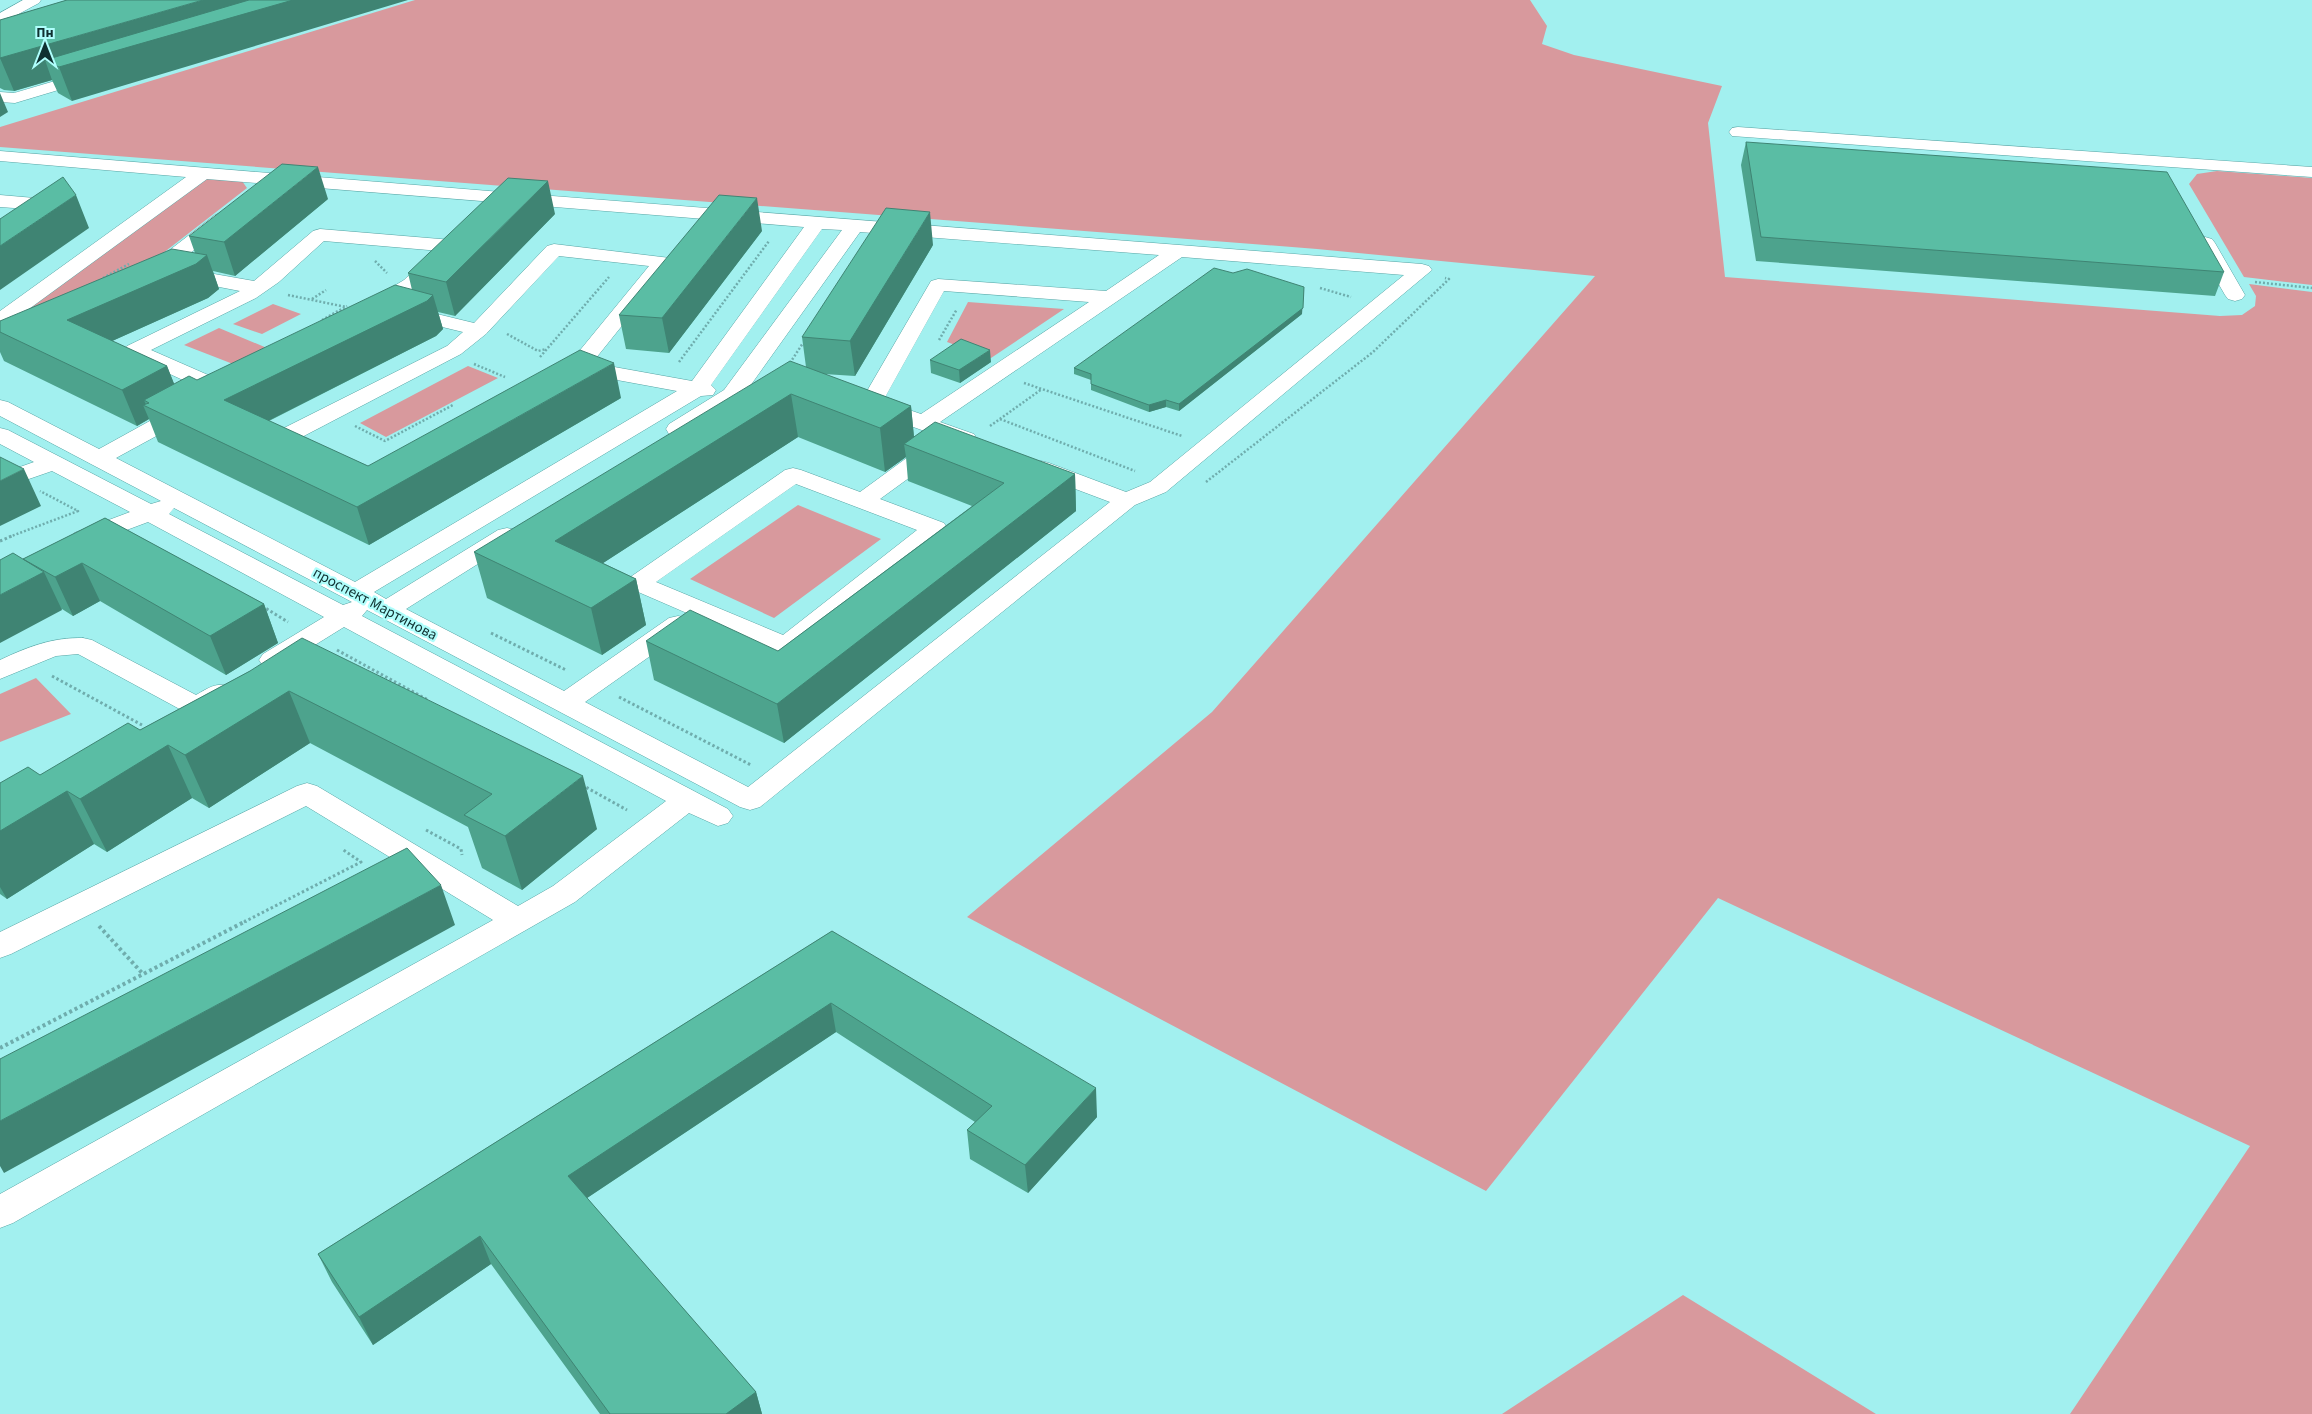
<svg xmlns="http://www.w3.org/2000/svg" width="2312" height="1414" font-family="'Source Sans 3',sans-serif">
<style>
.green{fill:#d8999d}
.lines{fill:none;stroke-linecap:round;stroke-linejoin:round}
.minor-casing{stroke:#57a4a4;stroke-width:1}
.path-far2{stroke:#6fadad;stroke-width:2.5;stroke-dasharray:2 2;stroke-linecap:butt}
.path-far1{stroke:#6fadad;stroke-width:3;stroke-dasharray:2.5 2.5;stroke-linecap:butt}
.path{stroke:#6fadad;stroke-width:4;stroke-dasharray:3 3;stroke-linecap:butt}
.minor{fill:#fff;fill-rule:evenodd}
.wall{fill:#4da38d}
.shaded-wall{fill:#3f8473}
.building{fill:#5abda4;stroke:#3f8473}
.labels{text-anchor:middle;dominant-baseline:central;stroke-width:4.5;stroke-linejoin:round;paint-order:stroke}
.street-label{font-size:15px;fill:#103131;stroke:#affefc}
</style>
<rect width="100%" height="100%" fill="#a2f0ef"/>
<path class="green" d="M415,0H1530L1547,26L1542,44L1574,55L1722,86L1708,123L1725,277L2220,316L2242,315L2255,306L2256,296L2249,284L2312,292V1414H2070L2250,1146L1718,898L1486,1191L967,917L1212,712L1595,276L1317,249L0,147V127Z
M2217,171L2312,178V285L2244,277L2189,184L2197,174Z
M208,178L242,181L247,188L158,257L0,326L193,184Z
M968,302L1064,309L991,358L947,342Z
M273,304L301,314L262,334L233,324Z
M219,328L267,348L233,364L184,345Z
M468,366L498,378L386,437L360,423Z
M798,505L881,539L774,618L690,579Z
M36,678L71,714L0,742V694Z
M1683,1295L1876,1414H1502Z"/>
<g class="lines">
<g class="minor-casing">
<path id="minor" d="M23,0H41L39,3L0,24V13Z
M89,71L95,73L97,76L95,79L15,103L0,102V92L14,93Z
M1738,127L2312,167V177L1732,136L1729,132L1732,128Z
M0,151L501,192L1422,264L1429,266L1432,270L1166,492L1135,505L760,807L750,810L740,807L367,610L362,616L728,809L733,816L728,823L718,826L689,813L575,902L13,1223L0,1228V1194L493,920L306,806L11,954L0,958V932L297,786L307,783L317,786L518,906L553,886L666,801L344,627L281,666L272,668L263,666L259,660L263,654L324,617L148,522L92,543L83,545L74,543L71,538L74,533L130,512L52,471L0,489V474L34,462L0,444V428L8,430L151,504L161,501L0,416V400L8,402L99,449L177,406L185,404L193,406L196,411L193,416L116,458L355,582L677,391L579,373L380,486L372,488L274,443L271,438L274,433L447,346L463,332L397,316L394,312L397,308L404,306L474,323L547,246L554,244L670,258L673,262L670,266L592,363L692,381L804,227L207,179L7,325L0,327V311L186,177L0,161ZM822,229L842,230L724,390L669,424L666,429L669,434L677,436L685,434L740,400L860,232L1159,255L1106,291L938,279L931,281L860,403L869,411L966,446L974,444L977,439L974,434L940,422L1182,257L1404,275L1150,482L1126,492L1049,463L1041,461L1033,463L1029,468L1033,473L1110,502L748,787L585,702L687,630L691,624L687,618L678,616L669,618L564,691L406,609L516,540L519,535L516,530L507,528L498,530L386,599L374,592L701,396L713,395L716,390L711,385ZM559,256L649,266L581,349L568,361L371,472L300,438L461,354L486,334ZM944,291L1089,302L921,414L883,401ZM174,508L352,602L343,605L169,514Z
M0,195L46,199L53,201L55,205L7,241L0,243V228L28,209L0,207Z
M222,213L229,215L231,219L229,223L158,278L151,280L144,278L141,274L144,270L215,215Z
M320,229L452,240L459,242L462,246L459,250L452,252L324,241L279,282L256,298L151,350L231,385L234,390L231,395L223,397L215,395L127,354L123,350L127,346L240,291L173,278L170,274L173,270L180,268L254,281L313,231Z
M2205,237L2212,239L2215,243L2245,295L2242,299L2235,301L2228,299L2225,295L2195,243L2198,239Z
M439,252L446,254L449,258C436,276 388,317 366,311L363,307L366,303L404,280L432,254Z
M938,439L946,441L949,446L946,451L880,499L944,523L947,528L944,533L795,652L786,654L777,652L629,588L625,583L629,578L785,470L793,468L801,470L860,492L930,441ZM796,484L917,530L783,635L656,582Z
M83,638L92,640L196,695C208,688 216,682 231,686L235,692C225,707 204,718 187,713L78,654L56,656L0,679V660C27,647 53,637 83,638Z"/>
</g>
<path class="path-far2" d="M375,261L387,273
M103,278L129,264
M2255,282L2312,288
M1320,288L1351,297
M288,295L346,307
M312,299L326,290
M322,320L347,306
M507,334L538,351L546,349
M939,340L957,309
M540,357L609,277
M679,362L769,241
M790,363L803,343
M474,364L505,377
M1024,383L1182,436
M1000,419L1135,471
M355,426L385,441L453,405
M990,426L1042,389
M1206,482L1373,352L1449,279L1445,278
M9,537L78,511L40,491"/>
<path class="path-far1" d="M0,541L12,536
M262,606L288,622
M491,633L566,670
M337,650L428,700
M52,676L142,725
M619,697L751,765
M582,785L627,810
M426,830L461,849L462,855
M244,922L361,862L342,849"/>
<path class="path" d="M99,926L143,974
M0,1048L246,921"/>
<use href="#minor" class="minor"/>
</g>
<path class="wall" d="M67,0L72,101L58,93L52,80L14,91L4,90L0,88V20Z
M1746,142L2224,272L2215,296L1756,261L1741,165Z
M328,199L235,276L213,271L219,289L208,298L112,341L167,366L174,384L197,380L412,290L408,273L555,214L455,316L438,312L443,329L436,336L269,421L368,466L621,398L369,545L158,442L149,419L137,426L4,361L0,352V321L195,253L189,236Z
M762,231L669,353L626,349L619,315Z
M933,245L855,376L824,374L911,406L914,437L1075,474L1076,511L784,743L654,680L646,641L778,651L972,506L908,481L906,457L885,472L798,437L603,563L636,579L646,625L602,655L487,598L474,552L806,367L802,337Z
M1302,314L1179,411L1166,407L1149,412L1091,390V380L1074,374V368Z
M930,360L991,362L960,383L931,373Z
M105,518L264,604L278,643L226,675L100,601L73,616L62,609V610L23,559Z
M250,671L597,829L522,890L482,868L468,827L310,743L209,808L192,798L107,852L94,844L7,899L0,894V783L40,775L140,730Z
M832,931L1097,1117L1028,1193L970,1159L967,1130L975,1122L836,1032L587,1198L756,1392L762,1414H600L491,1264L373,1345L332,1282L318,1254Z"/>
<path class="shaded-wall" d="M203,0H408L72,101L59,67L45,60L52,80L14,91L0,58Z
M0,93L8,112L0,117Z
M318,167L328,199L235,276L224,242Z
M548,181L555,214L455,316L446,282Z
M76,195L89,228L0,290V246Z
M757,198L762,231L669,353L662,318Z
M930,212L933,245L855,376L850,341Z
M207,255L219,289L208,298L81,355L67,320Z
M1304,287L1302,314L1179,411V404Z
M433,295L443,329L436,336L238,436L224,400Z
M990,350L991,362L960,383L959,370Z
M614,363L621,398L369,545L357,507Z
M167,366L181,401L149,403L144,400L147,407L143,405L149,419L137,426L122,390Z
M791,394L798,437L566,587L555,541Z
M1166,400V407L1149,412V405Z
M911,406L915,448L904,444L906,457L885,472L880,428Z
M24,469L41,506L0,526V481Z
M1075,474L1076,511L784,743L777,704Z
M82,563L100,601L73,616L55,577Z
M44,572L62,610L0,643V595Z
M636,579L646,625L602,655L591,608Z
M264,604L278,643L226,675L210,636Z
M289,691L310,743L209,808L185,755Z
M168,745L192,798L107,852L80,799Z
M583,776L597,829L522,890L505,836Z
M67,791L94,844L7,899L0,887V831Z
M441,885L455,925L4,1173L0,1166V1121Z
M831,1003L836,1032L578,1204L568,1176Z
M1096,1088L1097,1117L1028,1193L1025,1165Z
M480,1236L491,1264L373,1345L359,1317Z
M756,1392L762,1414H726Z"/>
<path class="building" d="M67,0H203L0,58V20Z
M249,0H293L59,67L45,60Z
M1746,142L2167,172L2224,272L1761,237Z
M282,164L318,167L224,242L189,236Z
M63,177L76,195L0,246V219Z
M508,178L548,181L446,282L408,273Z
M719,195L757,198L662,318L619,315Z
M886,208L930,212L850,341L802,337Z
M172,249L207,255L196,264L67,320L167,366L122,390L0,332V321Z
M1214,268L1233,273L1247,269L1304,287L1303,308L1179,404L1166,400L1149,405L1091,384V374L1074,368Z
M395,285L433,295L427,301L224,400L368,466L580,350L614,363L357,507L143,405L149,403L144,400L189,376L197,380Z
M961,339L990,350L959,370L930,360Z
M790,361L911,406L880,428L791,394L555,541L636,579L591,608L474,552Z
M935,422L1075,474L777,704L646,641L690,610L778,651L1004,483L904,444Z
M0,457L24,469L0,481Z
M105,518L264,604L210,636L82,563L55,577L23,559Z
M13,553L44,572L0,595V560Z
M302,638L583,776L505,836L464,815L492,794L289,691L185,755L168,745L80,799L67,791L0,831V783L28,767L40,775L128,723L140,730L250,671Z
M407,848L441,885L0,1121V1059Z
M832,931L1096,1088L1025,1165L967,1130L992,1106L831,1003L568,1176L756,1392L726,1414H610L480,1236L359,1317L318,1254Z"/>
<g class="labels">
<g class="street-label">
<text transform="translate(375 604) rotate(28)">проспект Мартинова</text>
</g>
</g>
<g transform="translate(45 45)" stroke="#affefc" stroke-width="4" paint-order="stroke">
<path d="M0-4L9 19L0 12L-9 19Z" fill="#103131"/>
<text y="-8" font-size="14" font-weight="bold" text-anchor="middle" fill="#103131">Пн</text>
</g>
</svg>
